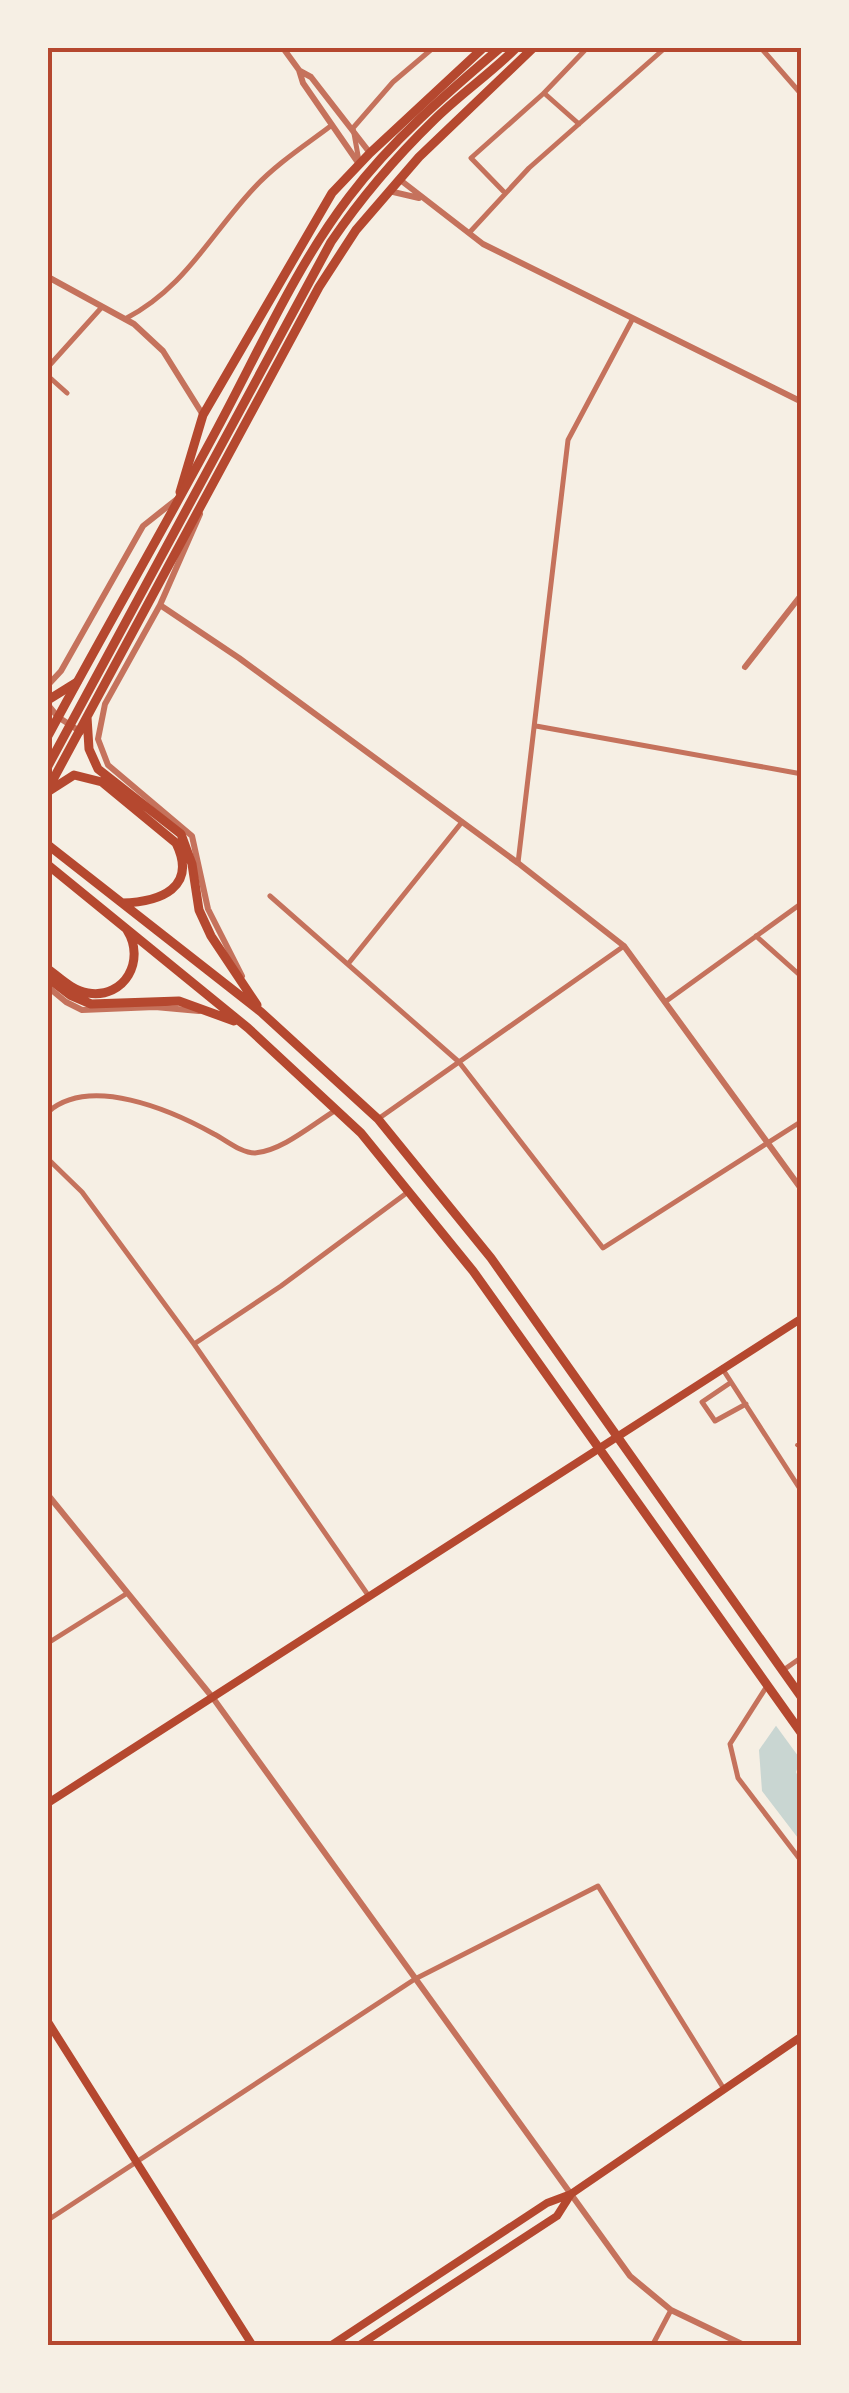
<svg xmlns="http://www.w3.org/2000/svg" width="849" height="2393" font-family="Overpass,sans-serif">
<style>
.water{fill:#c9d6d2}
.pier{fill:#f6efe4}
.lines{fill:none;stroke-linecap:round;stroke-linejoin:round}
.pedestrian{stroke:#c5725c;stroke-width:4}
.minor{stroke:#c5725c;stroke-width:5}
.tertiary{stroke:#c5725c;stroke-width:6}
.secondary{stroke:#b5482f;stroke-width:8}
.primary{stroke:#b5482f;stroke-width:9}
.trunk{stroke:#b5482f;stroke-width:9}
.neatline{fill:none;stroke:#b5482f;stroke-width:4}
</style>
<rect width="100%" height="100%" fill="#f6efe4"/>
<path class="water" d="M801,1690V1759L796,1772L801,1783V1842L762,1791L759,1750Z"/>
<path class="pier" d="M801,1688V1760L774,1723Z"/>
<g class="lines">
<path class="pedestrian" d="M797,1445L802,1448"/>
<path class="minor" d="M761,48L802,95
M544,93L579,124
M359,161L353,128L393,82L433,48
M505,193L471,158L544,93L587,48
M469,233L529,168L665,48
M125,319C185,288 209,236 254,188C276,164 307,144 332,125
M48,367L102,307
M48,376L67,393
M536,726L802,774
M518,863L568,440L632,320
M270,896L459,1062L603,1248L802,1121
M756,936L802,977
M348,964L462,822
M665,1002L802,903
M48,1112C90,1075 171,1110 214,1134C226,1140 241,1153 255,1153C282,1151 313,1124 336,1110
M378,1119L624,946
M48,1159L82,1192L194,1344L368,1595
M194,1344L281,1286L408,1192
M722,1368L802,1492
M730,1383L702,1402L715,1421L746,1404
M48,1643L126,1594
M782,1671L802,1657
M767,1686L730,1744L738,1778L802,1862
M48,2220L415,1979L598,1886L724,2089
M652,2346L671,2310"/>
<path class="tertiary" d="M283,48L299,70L303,83L359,164
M300,71L311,77L370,153
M399,179L483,244L802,402
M389,191L419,198
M48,277L134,324L163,351L203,415
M200,514L160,605L105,704L98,739L108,765L192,836L208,909L242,976
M160,605L239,658L518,863L624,946L802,1190
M745,667L802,594
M48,685L61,671L143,526L177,499
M48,705L58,717L81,732
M48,987L66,1002L82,1010L155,1007L199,1011
M48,1495L213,1698L630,2276L671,2310L746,2346"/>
<path class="secondary" d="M48,1803L802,1318
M48,2022L253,2346
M330,2346L547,2203L571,2194L802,2036
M358,2346L557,2216L571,2194"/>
<path class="primary" d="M180,492L203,415L332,193L370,153L483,48
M48,700L77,682
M87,717L89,749L98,769L181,834L192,864L199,910L211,936L257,1005
M48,789L319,287L356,230L419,157L533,48
M49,791L74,775L102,782L176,843C198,888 160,902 122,903
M48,845L261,1012L378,1119L491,1258L802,1698
M48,865L248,1028L361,1133L473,1271L802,1734
M48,969C60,978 73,991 88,993C125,999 146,960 127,930
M48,978L70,995L91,1004L179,1001L234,1021"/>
<path class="trunk" d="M48,736C103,633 162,532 217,429C259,351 295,268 349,197C392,140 446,94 500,48
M48,766L331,242C361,198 395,158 433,121C459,95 490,74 516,48"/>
</g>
<rect width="849" height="2393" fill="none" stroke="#f6efe4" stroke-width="100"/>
<rect x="50" y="50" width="749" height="2293" class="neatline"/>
</svg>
